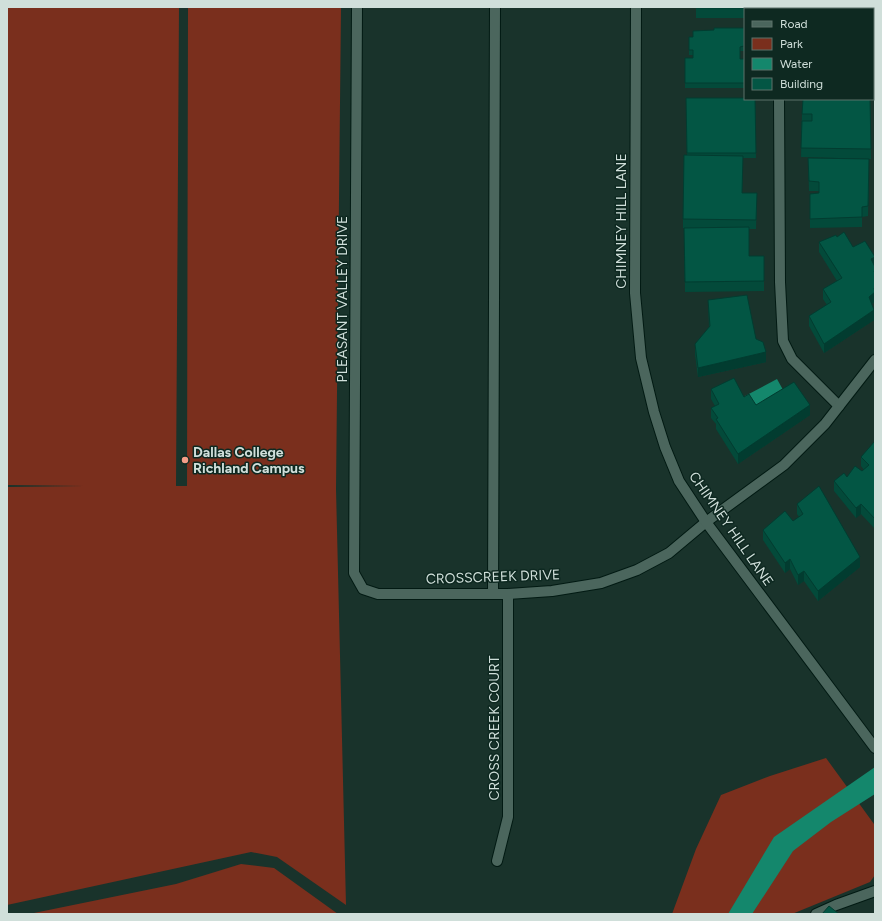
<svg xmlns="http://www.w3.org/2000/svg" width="882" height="921" font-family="Figtree,sans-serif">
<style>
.green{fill:#7a2f1d}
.water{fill:#14876c}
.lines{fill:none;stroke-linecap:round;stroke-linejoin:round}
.lane-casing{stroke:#021a13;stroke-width:12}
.street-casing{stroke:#021a13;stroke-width:12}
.secondary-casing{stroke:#021a13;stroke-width:12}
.lane{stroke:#4b665d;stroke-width:10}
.street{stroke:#4b665d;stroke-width:10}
.secondary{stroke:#4b665d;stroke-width:10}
.wall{fill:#034a3a}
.shaded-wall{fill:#023c30}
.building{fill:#035644;stroke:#023c30}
.poi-dot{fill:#f49e88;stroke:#0e2921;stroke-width:1.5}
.labels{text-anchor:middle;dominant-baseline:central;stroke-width:3;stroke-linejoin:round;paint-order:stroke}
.street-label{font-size:14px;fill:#d0dfda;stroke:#0e2921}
.poi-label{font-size:14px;font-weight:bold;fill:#d0dfda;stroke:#0e2921;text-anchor:start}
</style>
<rect width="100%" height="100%" fill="#19332b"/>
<path class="green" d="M7,7H179L176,486H187L188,7H341L336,489L346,905L277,857L251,852L7,905V487L83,486L7,485Z
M826,758L874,824L875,875L870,882L792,914H672L696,849L721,795L770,776Z
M241,864L274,868L338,914H29L176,884Z"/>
<path class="water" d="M777,379L787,397L756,415L745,396Z
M875,767V794L831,822L793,851L752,914H728L774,837Z"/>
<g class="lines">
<g class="lane-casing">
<path id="lane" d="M780,9V7
M779,99L780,282L783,341L792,359L839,406
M493,594L495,7
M816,914L836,905L875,891"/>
</g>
<g class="street-casing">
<path id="street" d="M357,7L354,573L363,589L378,594H508L552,591L601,583L637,570L669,553L706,522L784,465L825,424L875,360
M497,861L508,817V594"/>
</g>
<g class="secondary-casing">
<path id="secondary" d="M636,7L635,293L641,358L654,412L665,447L679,481L706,522L875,748"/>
</g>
<use href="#lane" class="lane"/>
<use href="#street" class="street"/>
<use href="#secondary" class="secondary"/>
</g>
<path class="wall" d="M696,7H750V9H745V18H696Z
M805,7H875V15H873V9H805Z
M744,28V51H740V59H745V88H685V58H693V55H689V37H693Z
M873,34H874L875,91H873Z
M686,98L755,99L756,158H743L742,193H757L756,229H749V256H764V291L685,292L684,228H683V219L687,155Z
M870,99L871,159L801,157L802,114Z
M808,158L869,169L868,216L862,217V227L810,228V194L819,193V191H809Z
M837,237L853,247L875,267V301L872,304L874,320L824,353L809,326V316L827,305L823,299V289L837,281L819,252V242Z
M708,300L756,339L766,362L698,377L695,354V344L709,327Z
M711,389L744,397L756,405L810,415L738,464L716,429V424L711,418V408L715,406L711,399Z
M875,443V529L861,514L856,518L834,491V481L862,471L864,470L861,466V457Z
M797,504L860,567L818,601L804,581L798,585L790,569L785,573L763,540V530L793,521L799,517L797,514Z"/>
<path class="shaded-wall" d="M875,257V266L871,259Z
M875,287V301L869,307V297Z
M874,310V320L824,353V344Z
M766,352V362L698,377V368Z
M810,405V415L738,464V454Z
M861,504V514L856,518V508Z
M860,557V567L818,601V591Z
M790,559V569L785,573V563Z
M804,571V581L798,585V575Z"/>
<path class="building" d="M696,7H750V8H696Z
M805,7H871V9H805Z
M714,28H744V46L740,47V59H745V83H685V58H693V50H689V37H693V31L714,30Z
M873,34H874L875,81H873Z
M686,98H745V99H755L756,153H687Z
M803,99H870L871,149L801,148L802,121H812V114H802Z
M684,155L743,156L742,193H757L756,220L683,219Z
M808,158L869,159L868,206L862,207V217L810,219V194L819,193V182L809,181Z
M749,227V256H764V281L685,282L684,228Z
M844,232L853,247L865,241L875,257L871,259L875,267V270L874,271L875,274V287L874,288L875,292L869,297L874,310L824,344L809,316L831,302L823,289L842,278L819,242L836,235L837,237Z
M747,295L756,339L763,342L766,352L698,368L695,344L710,326L708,300Z
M734,378L744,397L749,394L756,405L794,382L810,405L738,454L716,419L718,418L711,408L719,404L711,389Z
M874,442L875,443V519L861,504L856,508L834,481L844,473L847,477L855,466L862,471L869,465L861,457Z
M819,486L860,557L818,591L804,571L798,575L790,559L785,563L763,530L785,511L793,521L803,514L797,504Z
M829,906L839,914H822Z"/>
<circle class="poi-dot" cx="185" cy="460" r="4"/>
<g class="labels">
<g class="street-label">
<text transform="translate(621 221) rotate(-90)">CHIMNEY HILL LANE</text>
<text transform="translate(342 299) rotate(-90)">PLEASANT VALLEY DRIVE</text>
<text transform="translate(731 529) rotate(55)">CHIMNEY HILL LANE</text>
<text transform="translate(493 577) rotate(-2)">CROSSCREEK DRIVE</text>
<text transform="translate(494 728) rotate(-90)">CROSS CREEK COURT</text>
</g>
<g class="poi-label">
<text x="193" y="452">Dallas College<tspan x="193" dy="16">Richland Campus</tspan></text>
</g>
</g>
<rect width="882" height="921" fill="none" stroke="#d0dfda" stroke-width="16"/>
<rect x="744" y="8" width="130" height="92" fill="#0e2921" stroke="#5c726b"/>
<rect x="752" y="21" width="20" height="6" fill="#4b665d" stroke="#5c726b"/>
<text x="780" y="28" font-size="12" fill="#d0dfda">Road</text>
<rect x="752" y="38" width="20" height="12" fill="#7a2f1d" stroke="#5c726b"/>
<text x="780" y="48" font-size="12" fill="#d0dfda">Park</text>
<rect x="752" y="58" width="20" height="12" fill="#14876c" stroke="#5c726b"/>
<text x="780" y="68" font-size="12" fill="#d0dfda">Water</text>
<rect x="752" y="78" width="20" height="12" fill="#035644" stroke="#5c726b"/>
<text x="780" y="88" font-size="12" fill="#d0dfda">Building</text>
</svg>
